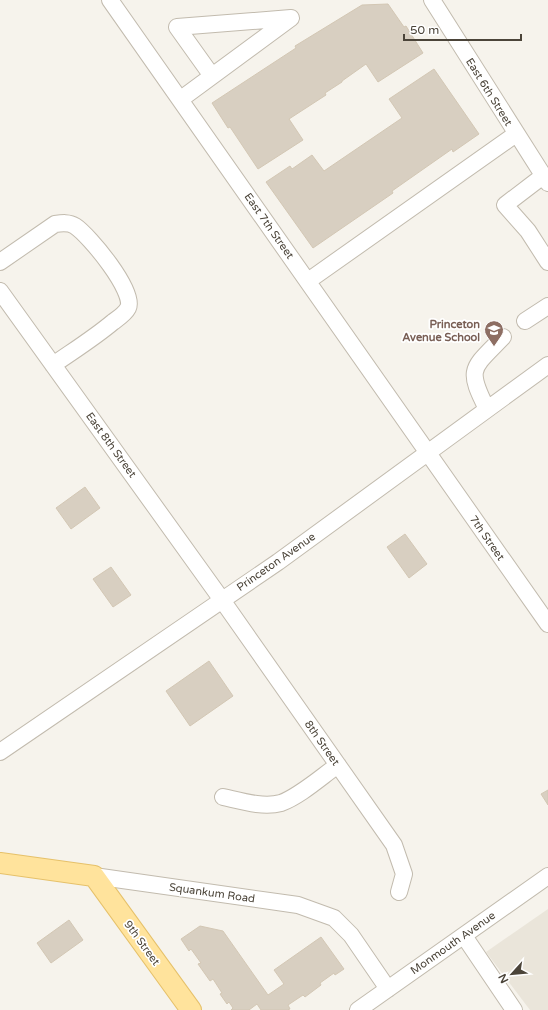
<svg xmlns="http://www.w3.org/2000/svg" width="548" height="1010" font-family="'Varela Round',sans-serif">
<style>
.residential{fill:#eae5da}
.building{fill:#d8cfc1;stroke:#d3c7b4}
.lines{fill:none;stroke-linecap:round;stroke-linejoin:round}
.minor-casing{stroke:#c2bbae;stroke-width:18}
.major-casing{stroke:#e6c16a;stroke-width:22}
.minor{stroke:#fff;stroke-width:16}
.major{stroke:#ffe39c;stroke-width:20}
.labels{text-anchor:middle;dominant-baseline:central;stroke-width:3.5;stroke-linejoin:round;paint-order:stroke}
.street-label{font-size:11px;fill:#4b4439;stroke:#fff}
.education-label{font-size:11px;font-weight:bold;fill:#785e54;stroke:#fff;text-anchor:end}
</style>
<rect width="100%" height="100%" fill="#f6f3ec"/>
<path class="residential" d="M548,909V1010H530L486,952Z"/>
<path class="building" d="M388,4L404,27L406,26L423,53L378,82L366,64L342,81V82L325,93L326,95L289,119L303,140L258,169L230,127L228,128L212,103L296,48L295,46L362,5Z
M434,69L479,134L453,152L452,149L392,191L393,193L313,248L266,182L290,166L292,169L312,155L324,171L402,118L389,99Z
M85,487L100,508L71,529L56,508Z
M405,534L427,564L409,578L387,547Z
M111,567L131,595L113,607L93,579Z
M209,661L233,696L190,726L166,691Z
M548,790V805L541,794Z
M69,920L83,940L51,963L37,943Z
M200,926L223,931L268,995L284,984L274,970L321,937L344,969L335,975L334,973L320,983L321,985L305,997L303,995L288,1005L290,1009L287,1010H261L257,1004L249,1010H231L233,1008L229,1002L227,1004L220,994L222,993L213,979L210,981L198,964L201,963L191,949L189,951L181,939Z"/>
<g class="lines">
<g class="minor-casing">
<path id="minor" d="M110,0L548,624
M432,0L548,183
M181,99L291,18L177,27L212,76
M543,176L505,205L528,231L548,262
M0,262L55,224C62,223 69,222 75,226C89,235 136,292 128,308C125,314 117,319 113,322C94,338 73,351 53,365
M308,281L516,134
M0,291L222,600L394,845L404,874L399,892
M525,321L548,306
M487,409C466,368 472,369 503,337
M0,752L278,562L548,365
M223,797C241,801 263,808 281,803C300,796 321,777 338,765
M94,876L298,905L334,918L351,935L388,989
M464,936L514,1010
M358,1010L548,876"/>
</g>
<g class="major-casing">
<path id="major" d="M0,863L94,876L191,1010"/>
</g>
<use href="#minor" class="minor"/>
<use href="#major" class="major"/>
</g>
<defs>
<g id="school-pin" transform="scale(1)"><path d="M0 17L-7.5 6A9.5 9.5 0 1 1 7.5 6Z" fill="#8d6e63" stroke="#fff"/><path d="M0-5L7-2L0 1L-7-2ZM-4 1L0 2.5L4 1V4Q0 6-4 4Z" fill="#fff"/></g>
</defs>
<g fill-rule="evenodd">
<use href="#school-pin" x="494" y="330"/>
</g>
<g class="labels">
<g class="street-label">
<text transform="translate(489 92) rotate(58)">East 6th Street</text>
<text transform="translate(269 226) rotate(55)">East 7th Street</text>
<text transform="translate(111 445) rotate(54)">East 8th Street</text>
<text transform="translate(487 538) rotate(55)">7th Street</text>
<text transform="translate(276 562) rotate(-35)">Princeton Avenue</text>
<text transform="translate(322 743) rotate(55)">8th Street</text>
<text transform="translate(212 893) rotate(8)">Squankum Road</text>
<text transform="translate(142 943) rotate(54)">9th Street</text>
<text transform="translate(453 943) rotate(-35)">Monmouth Avenue</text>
</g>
<g class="education-label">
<text x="480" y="324">Princeton<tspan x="480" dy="13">Avenue School</tspan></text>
</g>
</g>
<g transform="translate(512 974) rotate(243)" stroke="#ffffff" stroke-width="3" paint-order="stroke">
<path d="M0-3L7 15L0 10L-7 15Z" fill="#4b4439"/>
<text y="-6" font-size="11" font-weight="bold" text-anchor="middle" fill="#4b4439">N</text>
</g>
<path d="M404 34v6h117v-6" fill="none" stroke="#4b4439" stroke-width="2"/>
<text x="410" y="34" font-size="12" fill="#4b4439" stroke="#ffffff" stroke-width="3" paint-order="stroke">50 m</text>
</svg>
